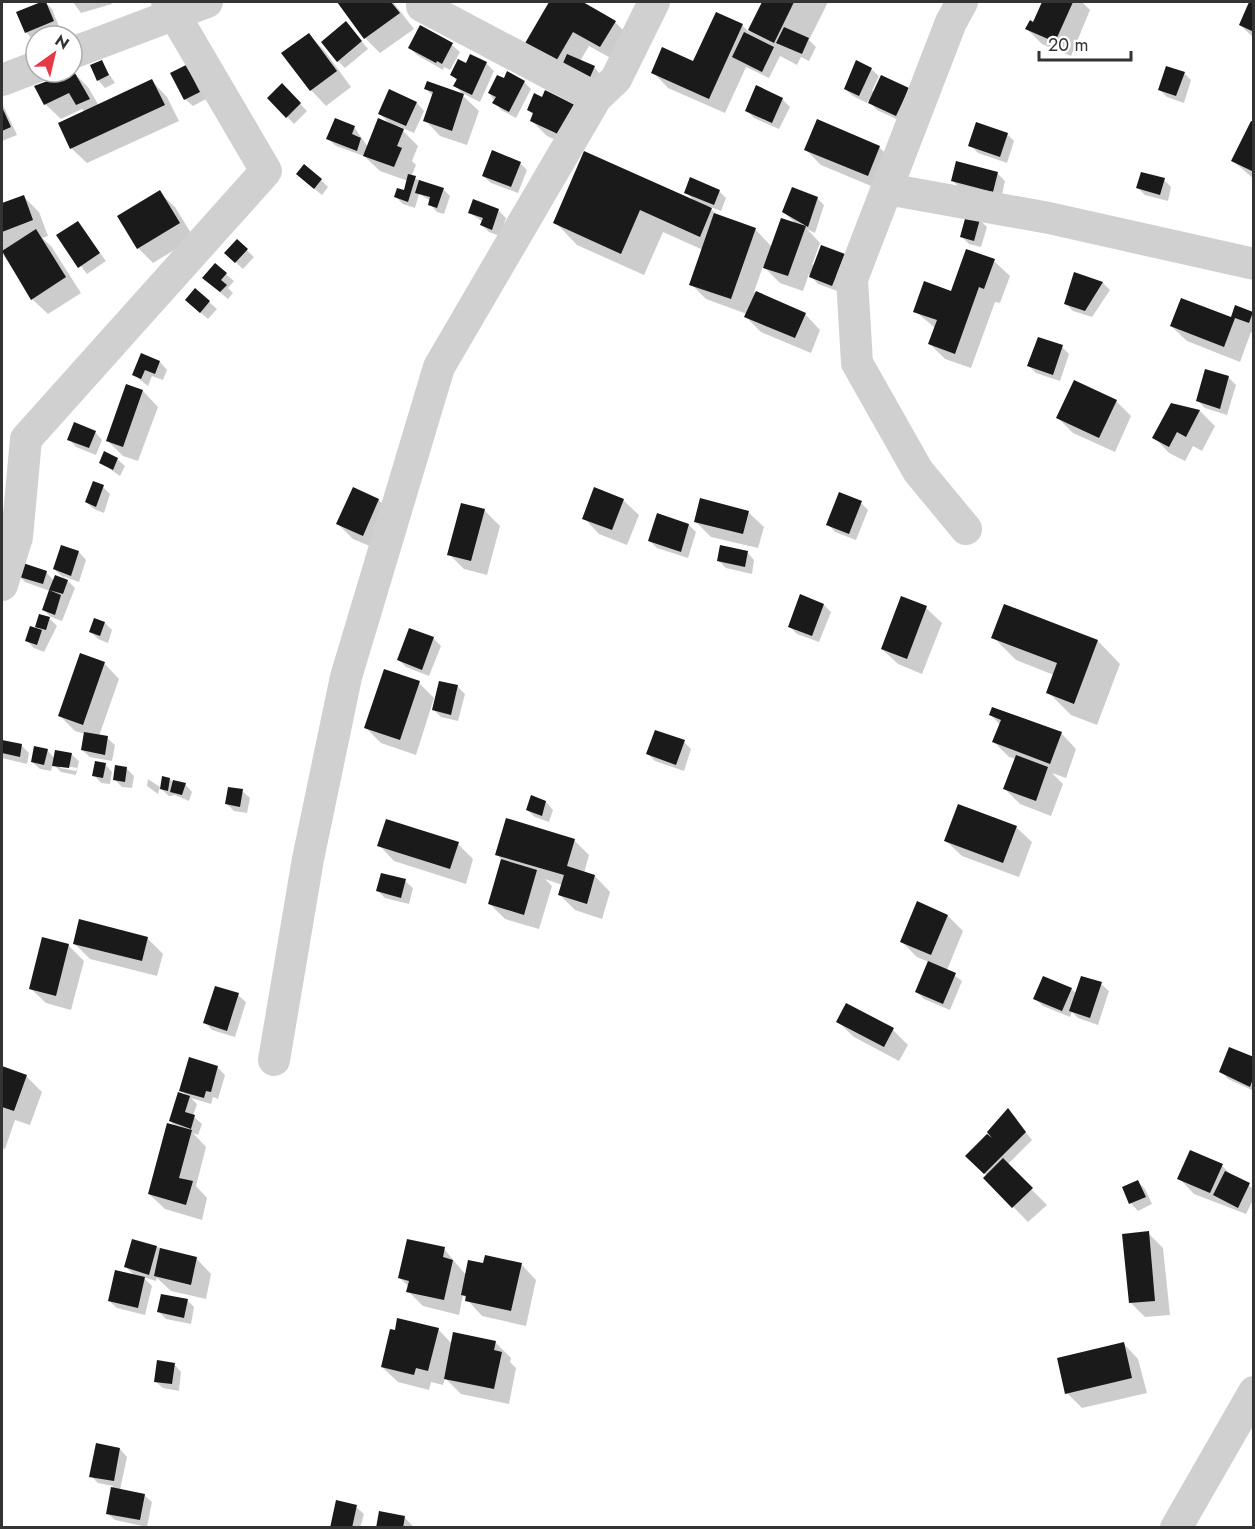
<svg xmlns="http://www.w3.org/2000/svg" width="1255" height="1529" font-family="Jost,sans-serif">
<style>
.shadow{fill:#0003;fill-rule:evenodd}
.building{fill:#1a1a1a}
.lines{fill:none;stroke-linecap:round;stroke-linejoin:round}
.street{stroke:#d0d0d0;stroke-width:32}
</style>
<rect width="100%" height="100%" fill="#fff"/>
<path class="shadow" d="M45,2L52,9L60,29L36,36L33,40L26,32L18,13Z
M73,2H111L112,4L81,13Z
M338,2H393L414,29L380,53L365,38Z
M551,2H580L615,22L630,37L616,61L589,46L580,61L594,67L601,75L595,88L526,45Z
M763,2H828L809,40L816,47L809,61L801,57L797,65L780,56L769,78L746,67L725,113L668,88L653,72L694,63L742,25L749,32Z
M1043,2H1082L1090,10L1071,56L1042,44L1027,29L1034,24Z
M1251,2H1254V38L1240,25Z
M421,27L452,45L460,52L450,70L444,67L443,70L417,55L410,48Z
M353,31L368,49L345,68L338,61Z
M309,35L324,50L351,87L326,106L311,90L283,53Z
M101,62L115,83L105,88L98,80L92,66Z
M486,63L494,71L480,102L462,93L455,86L457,81L452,75L467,65Z
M185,67L193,74L206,99L193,106L185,99Z
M871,69L879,76L872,91L908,90L903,122L877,110L868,100L867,103L853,96L845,89Z
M73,72L88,87L99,106L152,81L167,97L179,121L87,163L71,148L85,112L82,109L61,119L45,104Z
M1184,73L1191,80L1184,103L1167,97L1160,90Z
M505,80L524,82L531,89L516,118L501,110L489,93Z
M282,85L307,111L294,124L269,98Z
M757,87L782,99L790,107L779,129L754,118L747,111Z
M426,89L463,96L479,111L467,145L440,136L425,120L433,96Z
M389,91L417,103L424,111L414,133L398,126L418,146L412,161L416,165L411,177L443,189L450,196L444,214L437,212L430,204L431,201L419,194L415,208L403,204L396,197L405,192L408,181L380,171L364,156L336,146L328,139L354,127L368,147L391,125L379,113Z
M535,95L576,149L547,136L531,120L534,115L528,110Z
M2,103L17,135L2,141Z
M1254,124V179L1233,161Z
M1007,134L1014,141L1007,163L978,153L970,145Z
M879,147L894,162L883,191L821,165L806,150Z
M585,153L695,202L686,192L719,191L726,198L721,211L708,206L718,216L755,229L772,247L796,224L784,212L817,198L824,205L815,233L807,229L820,243L812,265L844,256L840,292L818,284L809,274L803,291L780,283L763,266L754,292L805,314L820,330L811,353L761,332L746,317L747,314L706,299L691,284L703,250L663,232L644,275L577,245L555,222Z
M520,163L527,170L518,193L491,183L483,176Z
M957,163L998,174L1005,181L1001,199L960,188L953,181Z
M321,180L328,187L322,195L305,181Z
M1164,180L1171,187L1168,201L1145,195L1138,188Z
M159,192L175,207L194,238L153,263L138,248Z
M24,197L39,212L48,236L42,238L51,246L81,293L48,314L32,299L2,253V205Z
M474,201L499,211L506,218L500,236L489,232L482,225L483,222L470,213Z
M980,220L987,227L981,247L969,244L961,236Z
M77,223L106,261L87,274L58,236Z
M237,241L254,257L243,269L226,253Z
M994,261L1010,276L1000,303L995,302L971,368L945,359L930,344L935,328L915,311L952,293Z
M215,265L234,281L228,288L233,293L228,299L211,285Z
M1075,274L1103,283L1110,290L1092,317L1073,311L1066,304Z
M209,302L217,309L208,319L194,307Z
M1252,314L1254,333L1251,332L1240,362L1187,341L1171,326Z
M1062,347L1069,354L1060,381L1036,373L1029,366Z
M142,355L160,362L167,370L163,380L152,376L148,386L134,375Z
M1206,371L1229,378L1236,385L1227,415L1205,408L1197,400Z
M127,386L143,391L158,407L138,461L123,456L108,441Z
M1116,401L1131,416L1115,452L1073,433L1058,418Z
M1171,405L1200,411L1215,426L1202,451L1193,446L1185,461L1169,453L1154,437Z
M95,432L102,440L96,455L76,447L69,439Z
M117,459L125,466L120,476L100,462Z
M103,487L110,494L104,513L94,509L86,502Z
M353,489L379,500L394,516L379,550L353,539L338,524Z
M623,500L639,515L627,545L599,534L584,518Z
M861,503L868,510L856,540L835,532L828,524Z
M484,510L500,526L487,575L464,569L449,554Z
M748,512L764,527L758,548L711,537L695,521Z
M689,525L696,532L688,558L657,548L650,541Z
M62,547L79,552L86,560L79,582L63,576L75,588L62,621L51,617L44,610L50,591L25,582L18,575L46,572L54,581L66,580L54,569Z
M747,552L754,560L752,574L726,568L719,561Z
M824,605L831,612L819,642L797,634L789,626Z
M926,608L942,623L922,674L898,664L882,649Z
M40,615L49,618L57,626L44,652L34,648L27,641L35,629Z
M105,623L112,630L108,643L98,639L91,632Z
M993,637L1098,641L1120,664L1097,725L1071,715L1048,692L1054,675L1016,660Z
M433,638L441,646L429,676L406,667L399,660Z
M104,663L119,679L99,736L107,738L115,745L112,761L90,757L82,750L85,734L75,731L59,715Z
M419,683L434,698L416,755L381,743L366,728Z
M457,686L465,694L458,721L441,717L434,710Z
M991,715L1061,733L1076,749L1066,778L1052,773L1063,784L1051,816L1020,804L1005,789L1016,759L1009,757L994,742L1000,725Z
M2,742L21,745L29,753L27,764L2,758Z
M684,742L691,749L684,771L655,761L648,754Z
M47,750L55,759L71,754L79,761L76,775L61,772L53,764L51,771L40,769L32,762ZM60,765L77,768L76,771L60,768Z
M105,764L112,772L110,784L101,783L94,775Z
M126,768L134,776L132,788L122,787L115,780Z
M148,779L160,787L158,794L147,786Z
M170,779L174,783L185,784L192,792L189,801L175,795L169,796L161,789Z
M242,791L250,798L247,813L234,811L227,804Z
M532,797L546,802L553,810L549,822L535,817L527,810Z
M1016,827L1032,842L1019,877L962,856L946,841Z
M574,840L589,855L584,873L595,876L610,892L602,919L575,910L560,895L562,885L545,879L552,886L539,929L505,919L490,904L502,860L497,854Z
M458,844L473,859L466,884L394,861L379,845Z
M405,881L413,888L409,904L385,898L378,891Z
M918,903L948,916L963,931L947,970L962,981L950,1010L924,999L917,992L929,962L917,957L902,942Z
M147,938L163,954L157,976L90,959L75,944Z
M68,945L84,961L71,1010L46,1003L30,988Z
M1101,984L1109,991L1098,1025L1078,1018L1072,1012L1070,1017L1043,1006L1035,999L1071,989L1077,994Z
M216,987L238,995L246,1002L235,1037L212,1030L205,1022Z
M838,1022L893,1030L908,1045L899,1061L854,1037Z
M1254,1058V1091L1228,1079L1221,1071Z
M217,1067L225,1075L218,1099L213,1097L211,1104L191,1098L197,1104L193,1116L202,1124L198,1135L193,1133L206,1147L196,1186L207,1198L202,1220L165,1209L149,1194L176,1127L170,1121L187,1096L181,1090Z
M2,1068L26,1076L42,1092L30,1125L15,1120L5,1149L2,1148Z
M1008,1110L1032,1140L1007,1165L1047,1205L1028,1222L985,1178L987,1176L967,1156Z
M1191,1152L1222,1166L1233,1176L1254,1189V1198L1246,1214L1194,1194L1179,1178Z
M1138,1182L1145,1189L1152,1204L1138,1211L1131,1203Z
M1148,1233L1163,1248L1170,1315L1145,1317L1130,1302Z
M157,1247L196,1258L211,1274L206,1299L171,1291L157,1278L156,1281L143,1277L152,1286L145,1315L117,1308L109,1301L135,1276L126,1267Z
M444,1249L466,1275L484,1265L521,1264L536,1280L526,1326L482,1316L463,1295L459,1315L423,1306L408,1291L409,1287L400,1278Z
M187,1300L194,1307L191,1324L166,1319L159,1312Z
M438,1329L452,1344L454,1334L496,1343L511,1358L510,1362L516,1368L509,1404L461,1394L445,1378L443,1385L431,1382L429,1390L398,1382L382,1367Z
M1123,1343L1138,1359L1147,1393L1082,1408L1067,1393Z
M174,1364L181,1372L179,1391L163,1388L155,1381Z
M120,1449L127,1457L120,1490L144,1495L152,1502L147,1527L115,1520L107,1513L113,1486L98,1483L91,1476Z
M356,1507L364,1514L360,1528H332Z
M404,1517L415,1528H378Z"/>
<path class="building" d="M41,2H46L54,21L25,33L16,12Z
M337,2H391L400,13L364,39Z
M549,2H583L616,21L600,47L573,32L555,63L524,45Z
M762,2H794L774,43L748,30Z
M1042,2H1073L1055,42L1025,29L1030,20L1033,22Z
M1249,2H1254V32L1239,25Z
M716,12L743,24L709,99L651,73L662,47L693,61Z
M346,21L362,41L337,62L321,42Z
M420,25L453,43L442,64L437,61L436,63L408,48Z
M784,27L809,38L802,54L776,43Z
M744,32L774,47L762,72L732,57Z
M309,33L337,71L310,91L281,53Z
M470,54L487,62L472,95L453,86L457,79L450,75L458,59L466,63Z
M567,54L595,66L588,82L560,70Z
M102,60L109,75L97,81L90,65Z
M856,60L872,68L859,96L844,89Z
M186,65L200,92L184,100L170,73Z
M1166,66L1185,72L1176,96L1158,90Z
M72,68L90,99L76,105L69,93L44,105L34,86L72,72Z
M507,71L525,81L509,112L492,103L496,97L488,93L497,75L504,78Z
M881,75L909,88L896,116L868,103Z
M152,79L165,105L70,149L58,123Z
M427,81L464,94L452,131L423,121L433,92L424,89Z
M282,83L301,103L286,118L267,98Z
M756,85L783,98L772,123L745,111Z
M389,89L417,102L406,126L378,114Z
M545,90L575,105L560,135L530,121L533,113L527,110L534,93L542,97Z
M2,107L11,127L2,131Z
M335,118L355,126L352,134L361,138L357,151L326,139Z
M378,118L404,129L397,146L402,148L394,167L363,156Z
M817,119L880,146L868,176L804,150Z
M1251,121L1254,122V172L1231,161Z
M976,122L1008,133L1000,157L968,146Z
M492,150L521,162L511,187L482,176Z
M584,151L712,208L700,237L640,210L621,254L553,223Z
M956,161L998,172L993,192L951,181Z
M304,164L322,179L314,189L296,174Z
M1141,172L1165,178L1160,195L1136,188Z
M408,174L416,176L408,202L394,197L397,188L404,190Z
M690,177L720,190L714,205L684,193Z
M419,180L444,188L437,208L428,205L430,197L415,193Z
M792,187L818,197L808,227L782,212Z
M160,190L180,223L137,249L117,216Z
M24,195L33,220L2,232V203Z
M473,199L499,209L492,230L480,225L483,218L468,213Z
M714,213L756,228L731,299L689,285Z
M966,215L980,219L974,241L960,237Z
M781,218L806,226L788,276L763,268Z
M78,221L100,253L78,268L56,235Z
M36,229L66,277L31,300L2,251Z
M237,239L248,249L235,263L224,253Z
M821,245L845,254L832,286L809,277Z
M966,249L995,259L984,289L979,287L955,354L928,344L937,320L913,312L924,281L951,291Z
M215,263L227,273L221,280L227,285L220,292L202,278Z
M1074,272L1103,282L1085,311L1064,304Z
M195,288L210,301L200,313L185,300Z
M756,291L806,313L795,338L744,317Z
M1181,298L1231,317L1235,305L1253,312L1249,323L1235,318L1224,347L1170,326Z
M1038,337L1063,345L1053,375L1027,366Z
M141,353L160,361L155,374L145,370L141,379L132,375Z
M1205,369L1229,376L1220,409L1196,401Z
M1074,380L1117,400L1099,438L1056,418Z
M126,384L143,390L123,447L106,441Z
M1171,403L1200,410L1186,437L1177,432L1169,447L1152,438Z
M74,422L96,431L89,448L67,440Z
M104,451L118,458L113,470L99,463Z
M93,481L104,485L96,507L85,502Z
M353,487L379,499L363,536L336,524Z
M594,487L624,499L612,530L582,519Z
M839,492L862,501L849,534L826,525Z
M700,498L749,511L743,534L694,522Z
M461,503L485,509L471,561L447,555Z
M657,513L689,524L681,552L648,541Z
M61,545L79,551L71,576L53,569Z
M720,545L748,551L745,567L717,561Z
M20,562L47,571L43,584L16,576Z
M55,575L68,580L63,594L49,590Z
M49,590L61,595L55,615L42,610Z
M800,594L824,604L812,636L788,627Z
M901,596L927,606L907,659L881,649Z
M1004,604L1098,640L1074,704L1046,693L1057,663L991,638Z
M39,614L50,617L46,630L35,627Z
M94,618L105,622L100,636L89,632Z
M30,626L42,630L37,645L25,641Z
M409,628L434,637L422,670L397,660Z
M80,653L105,662L83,725L58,716Z
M384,669L420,681L400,740L364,728Z
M439,681L458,685L451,715L432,710Z
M992,707L1062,732L1050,764L992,742L1001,720L989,715Z
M655,730L685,740L676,765L646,754Z
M84,732L108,736L105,755L81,750Z
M2,740L22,744L20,757L2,753Z
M34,746L48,749L44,765L31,762Z
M55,750L72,753L69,768L52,766Z
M1016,755L1048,767L1036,801L1003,789Z
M95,761L106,763L103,778L92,776Z
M115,765L127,767L125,782L113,780Z
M162,776L170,778L168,791L160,789Z
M173,780L186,783L182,795L170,792Z
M228,787L243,789L240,807L225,804Z
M531,795L546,801L542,816L526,810Z
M958,804L1017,826L1003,863L944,841Z
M506,818L575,839L567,866L595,875L587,904L558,895L564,875L495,855Z
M386,819L459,842L450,869L377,846Z
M501,859L537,870L524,915L488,904Z
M381,873L406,879L401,898L376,891Z
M917,901L948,915L931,955L900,942Z
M79,919L148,937L142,961L73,944Z
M42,937L69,944L56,996L29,989Z
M928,961L956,973L943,1004L915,992Z
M1043,976L1072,988L1062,1011L1033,999Z
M1081,976L1102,982L1090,1018L1069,1011Z
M215,986L239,993L227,1031L203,1023Z
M846,1003L894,1028L884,1047L836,1022Z
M1229,1047L1254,1057V1076L1250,1087L1219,1072Z
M189,1057L218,1066L211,1092L206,1091L204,1098L179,1091Z
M2,1066L27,1075L14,1111L2,1107Z
M178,1092L190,1096L185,1112L195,1115L191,1129L169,1121Z
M1008,1108L1026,1132L984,1174L965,1156L987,1134L992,1138L987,1132Z
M167,1123L192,1130L179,1178L193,1181L186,1205L148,1194Z
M1190,1150L1223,1164L1210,1193L1177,1179Z
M1003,1158L1033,1188L1012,1208L983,1178Z
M1225,1171L1250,1183L1238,1208L1213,1195Z
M1138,1180L1146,1197L1129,1204L1122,1187Z
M1149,1231L1155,1301L1129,1303L1122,1234Z
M132,1239L157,1246L149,1275L124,1267Z
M407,1239L445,1247L443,1257L453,1260L444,1300L406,1292L409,1281L398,1278Z
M160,1248L197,1257L191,1285L154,1276Z
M485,1255L522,1263L511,1311L465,1301L466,1296L461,1295L468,1260L483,1263Z
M115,1270L145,1277L138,1308L108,1301Z
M161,1294L188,1299L184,1318L157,1312Z
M397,1318L439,1328L428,1371L416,1368L414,1375L381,1367L390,1329L395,1330Z
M453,1332L496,1341L494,1350L502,1352L494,1389L444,1379Z
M1124,1342L1132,1378L1065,1394L1057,1358Z
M157,1360L175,1363L172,1384L154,1382Z
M96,1443L120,1448L114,1481L89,1477Z
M111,1487L145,1494L140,1520L106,1514Z
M336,1500L357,1505L352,1528H330Z
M379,1511L405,1516L403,1528H376Z"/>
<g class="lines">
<path class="street" d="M422,2V6L596,98
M962,2L951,22L852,279L857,363L918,471L966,529
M72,53L207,2
M2,80L36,67
M887,189L1049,218L1254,264
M2,585L17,537L26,439L266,171L167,2
M274,1060L308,859L346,677L439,367L596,98L616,79L654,2
M1176,1528L1254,1392"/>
</g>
<rect width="1255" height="1529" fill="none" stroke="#333333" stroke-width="6"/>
<g transform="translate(54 54) rotate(34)"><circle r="28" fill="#ffffff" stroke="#adadad" stroke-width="1.5"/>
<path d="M0-4.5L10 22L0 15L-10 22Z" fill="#e63946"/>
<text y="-9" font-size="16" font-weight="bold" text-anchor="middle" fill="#333333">N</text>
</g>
<path d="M1039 51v9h92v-9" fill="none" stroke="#333333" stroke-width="3"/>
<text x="1048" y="51" font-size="18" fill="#333333" stroke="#ffffff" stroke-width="4.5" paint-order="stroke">20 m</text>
</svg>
